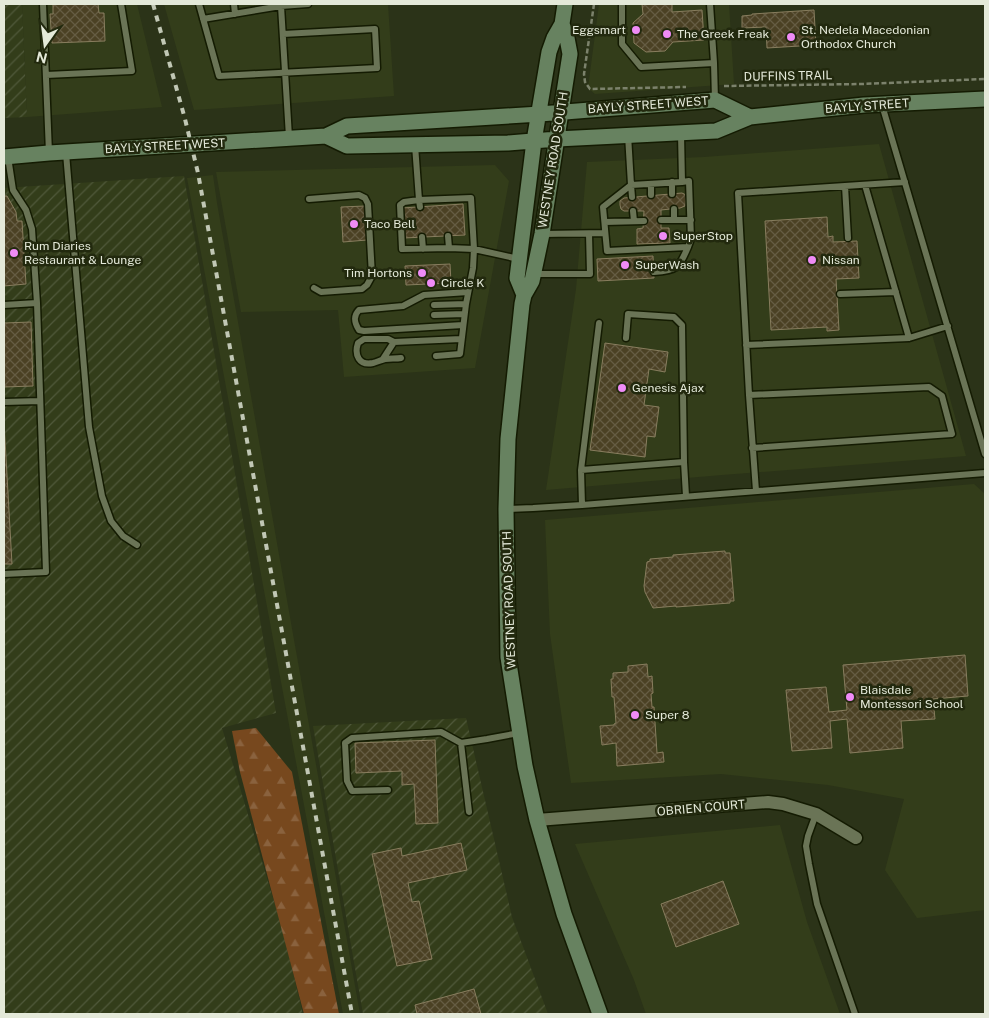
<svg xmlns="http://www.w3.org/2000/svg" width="989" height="1018" font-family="'Public Sans',sans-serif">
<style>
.built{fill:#333d1a}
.industrial{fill:url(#industrial-furrows)}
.forest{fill:url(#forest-firs)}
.building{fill:url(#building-cross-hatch);stroke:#887d5e}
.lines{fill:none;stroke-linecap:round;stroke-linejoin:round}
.service-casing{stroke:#141b02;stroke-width:9}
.minor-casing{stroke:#141b02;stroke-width:15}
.secondary-casing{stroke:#141b02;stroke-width:18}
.path{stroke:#7c826c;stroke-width:2.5;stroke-dasharray:5 2.5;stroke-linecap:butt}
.service{stroke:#6a7456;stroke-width:6}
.minor{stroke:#6a7456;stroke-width:12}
.secondary{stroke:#678260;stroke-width:15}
.rail{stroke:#c1c7b5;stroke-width:4;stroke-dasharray:6 6;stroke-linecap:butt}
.poi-dot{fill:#ef8bf6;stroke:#22290e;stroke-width:2}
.labels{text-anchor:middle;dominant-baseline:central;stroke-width:5;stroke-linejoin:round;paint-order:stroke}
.poi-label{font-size:12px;fill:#e4e9d9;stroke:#22290e;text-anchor:start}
.street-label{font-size:12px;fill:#e4e9d9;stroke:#22290e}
</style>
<defs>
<pattern id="industrial-furrows" width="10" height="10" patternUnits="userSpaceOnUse" patternTransform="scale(1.25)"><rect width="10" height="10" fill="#333d1a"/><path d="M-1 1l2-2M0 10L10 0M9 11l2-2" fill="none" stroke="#50593b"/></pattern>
<pattern id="forest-firs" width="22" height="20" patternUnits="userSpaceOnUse" patternTransform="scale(1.25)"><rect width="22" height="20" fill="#77481e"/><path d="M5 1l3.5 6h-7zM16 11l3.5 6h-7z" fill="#8a623e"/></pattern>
<pattern id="building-cross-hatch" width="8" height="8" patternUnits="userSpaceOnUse" patternTransform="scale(1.25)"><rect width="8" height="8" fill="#4b4124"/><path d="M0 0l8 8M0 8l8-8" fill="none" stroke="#655c43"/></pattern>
</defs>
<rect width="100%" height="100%" fill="#2b3318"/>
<path class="built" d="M22,4H137L162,107L27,117Z
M164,4H388L394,96L194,110Z
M599,4H729L734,84L595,94L588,88Z
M879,144L966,456L722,475L546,490L576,289L587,162L704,157Z
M495,165L509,181L475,368L344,377L338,310L241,312L216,172Z
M213,175L217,203L360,1014H343L187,178Z
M974,484L985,494V910L917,918L885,870L904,799L828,785L721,774L571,783L550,634L545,520Z
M780,825L807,922L840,1014H646L634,980L575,844Z"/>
<path class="industrial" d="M4,4H22L27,117L4,118Z
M184,176L276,713L222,728L282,928L303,1014H4V188Z
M466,718L512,917L548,1014H363L313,726Z"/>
<path class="forest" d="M256,728L292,772L339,1014H304L240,772L232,731Z"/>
<path class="building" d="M53,4H98L99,13H104L105,41L52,43L50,14H53Z
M642,4H672V12L702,10L704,40L673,42L665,51L646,52L634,43L633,23L643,14Z
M814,10L816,45L767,48L766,27L742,28V16L752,15V14Z
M682,193L686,195L685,206L680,208L661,210V228H669L670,243L637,244V229L643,228L644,211H624L621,209L620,205V201L624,198Z
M4,196H7L16,212L17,221H22L26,284L4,286Z
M463,204L465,235L404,238L402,208Z
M365,206L367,240L343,242L341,207Z
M827,217L828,237L833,236V242L857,241L859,278L836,279L839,330L827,331V327L771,330L765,221Z
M653,256L654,278L598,281L597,259Z
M450,264L451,283L406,285L405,266Z
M31,322L33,386L4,387V323Z
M605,343L668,352L665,372L649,369L644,405L659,407L655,437L647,436L645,457L590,450Z
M4,422L12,564H4Z
M725,551V553H730L734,601H730V603L676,607V606L653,608L645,592L644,586L647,562L650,561V559L673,557V555Z
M965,655L968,696L933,699L935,719L901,721L903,748L850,753L847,719L830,721L832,748L792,751L786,690L826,687L829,712L847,710L843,665Z
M647,664L648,677L652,676L653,693L651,694L652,707H654L657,753L663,752L664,762L617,766L616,743L602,745L600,726L614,725V724L616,723L614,697H612L611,679H613V673L628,672V666Z
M435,740L438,823L416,824L414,784L402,785V771L356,773L355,743Z
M461,843L467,870L408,883L412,902L419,901L432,959L397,966L372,854L401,848L402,856Z
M723,881L739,924L676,947L661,904Z
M474,989L481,1014H417L415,1005Z"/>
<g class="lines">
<g class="service-casing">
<path id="service" d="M43,4L49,153
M199,4L219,76L377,68L375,29L283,34
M234,4L235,14
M622,4V44L641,67L714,63
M710,4L714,63L715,100
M203,19L281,6
M46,75L132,71L121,4
M882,105L985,454
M628,135L631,185L682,182L681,134
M289,137L281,6L308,4
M415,145L419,200L471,198L474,249L473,268L466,304L460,354L436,356
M66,153L89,427L102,496L111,521L123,536L137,545
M672,182V194
M651,184V195
M631,185L603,207L607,251L688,247L691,239L689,181L682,182
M631,185L632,197
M865,185L909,338
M845,186L848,238
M309,199L359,195L365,198L368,204L372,276L367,285L362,289L321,292L314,288
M420,207L419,200L404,202L400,205L402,249L449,248L474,249L519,259
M674,209V220
M633,211L634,221
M661,220H691
M605,222L644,221
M543,234L605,233
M448,236L449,248
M422,237L423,249
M654,272C677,271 679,268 688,247
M535,274H590L589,234
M840,294L896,292
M4,305L37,303L32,229L26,210L13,190L8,157
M434,305L466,304
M434,315L464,314
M463,325L364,331L359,330C354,322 353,316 359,310L403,306L424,295L468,292
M626,338L628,314L674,317L682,325L684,462
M746,345L909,338L948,326
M401,358C396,359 390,358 385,359C381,360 377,362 373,363C359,366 354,355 358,343L364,339H388L394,342L461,339
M383,359L394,342
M749,395L929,387L942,396L952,434L752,448
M4,402L40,401
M581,470L599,323
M756,491L749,395L738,193L905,182
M582,505L581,470L684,462L686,496
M506,509L533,508L582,505L985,473
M4,574L46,572L37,303
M388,790L352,791L347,781L345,743L352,738L441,732L461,743
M469,812L461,743L487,739L519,733
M816,814L808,836L806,846L809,864L817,904L855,1014"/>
</g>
<g class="minor-casing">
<path id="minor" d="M537,820L768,802L783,804L816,814L856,838"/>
</g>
<g class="secondary-casing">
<path id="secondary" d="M562,24L567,38L570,54L542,234L532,281L524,295L522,304L508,439L506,509L508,657L525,766L537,820L564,914L600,1014
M326,136L347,146L508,143L557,139L716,131L750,117L864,105L985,99
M4,157L49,153L326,136L347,126L540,114L715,100L750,117
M524,295L517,278L534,141L549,52L554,38L562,24L565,4"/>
</g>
<path class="path" d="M594,4L584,74L585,82L590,89L686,87
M724,86L862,84L985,79"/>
<use href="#service" class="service"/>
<use href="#minor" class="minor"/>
<use href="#secondary" class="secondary"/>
<path class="rail" d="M153,4L185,119L198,173L352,1014"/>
</g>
<g class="poi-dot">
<circle cx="636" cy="30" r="5"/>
<circle cx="667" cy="34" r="5"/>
<circle cx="791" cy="37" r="5"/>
<circle cx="354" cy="224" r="5"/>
<circle cx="663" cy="236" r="5"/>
<circle cx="14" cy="253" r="5"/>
<circle cx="812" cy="260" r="5"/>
<circle cx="625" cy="265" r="5"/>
<circle cx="422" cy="273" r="5"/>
<circle cx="431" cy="283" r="5"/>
<circle cx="622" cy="388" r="5"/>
<circle cx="850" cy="697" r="5"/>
<circle cx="635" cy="715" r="5"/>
</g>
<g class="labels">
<g class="poi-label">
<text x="626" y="30" text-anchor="end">Eggsmart</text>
<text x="801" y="30">St. Nedela Macedonian<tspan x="801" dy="14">Orthodox Church</tspan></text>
<text x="677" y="34">The Greek Freak</text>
<text x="364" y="224">Taco Bell</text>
<text x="673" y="236">SuperStop</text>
<text x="24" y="246">Rum Diaries<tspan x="24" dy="14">Restaurant &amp; Lounge</tspan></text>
<text x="822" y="260">Nissan</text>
<text x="635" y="265">SuperWash</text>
<text x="412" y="273" text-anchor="end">Tim Hortons</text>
<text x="441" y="283">Circle K</text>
<text x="632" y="388">Genesis Ajax</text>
<text x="860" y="690">Blaisdale<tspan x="860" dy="14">Montessori School</tspan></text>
<text x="645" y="715">Super 8</text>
</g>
<g class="street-label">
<text transform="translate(788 76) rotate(-1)">DUFFINS TRAIL</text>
<text transform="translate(648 105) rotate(-4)">BAYLY STREET WEST</text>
<text transform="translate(867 106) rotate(-4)">BAYLY STREET</text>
<text transform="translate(165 146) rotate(-3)">BAYLY STREET WEST</text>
<text transform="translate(553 160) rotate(-81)">WESTNEY ROAD SOUTH</text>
<text transform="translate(509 600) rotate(-92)">WESTNEY ROAD SOUTH</text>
<text transform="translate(701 808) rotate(-5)">OBRIEN COURT</text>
</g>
</g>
<rect width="989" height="1018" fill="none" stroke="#e4e9d9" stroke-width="10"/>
<g transform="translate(45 45) rotate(194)" stroke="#22290e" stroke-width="4" paint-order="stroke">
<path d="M0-4L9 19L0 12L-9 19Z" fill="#e4e9d9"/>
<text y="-8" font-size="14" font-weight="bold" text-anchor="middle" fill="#e4e9d9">N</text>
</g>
</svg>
